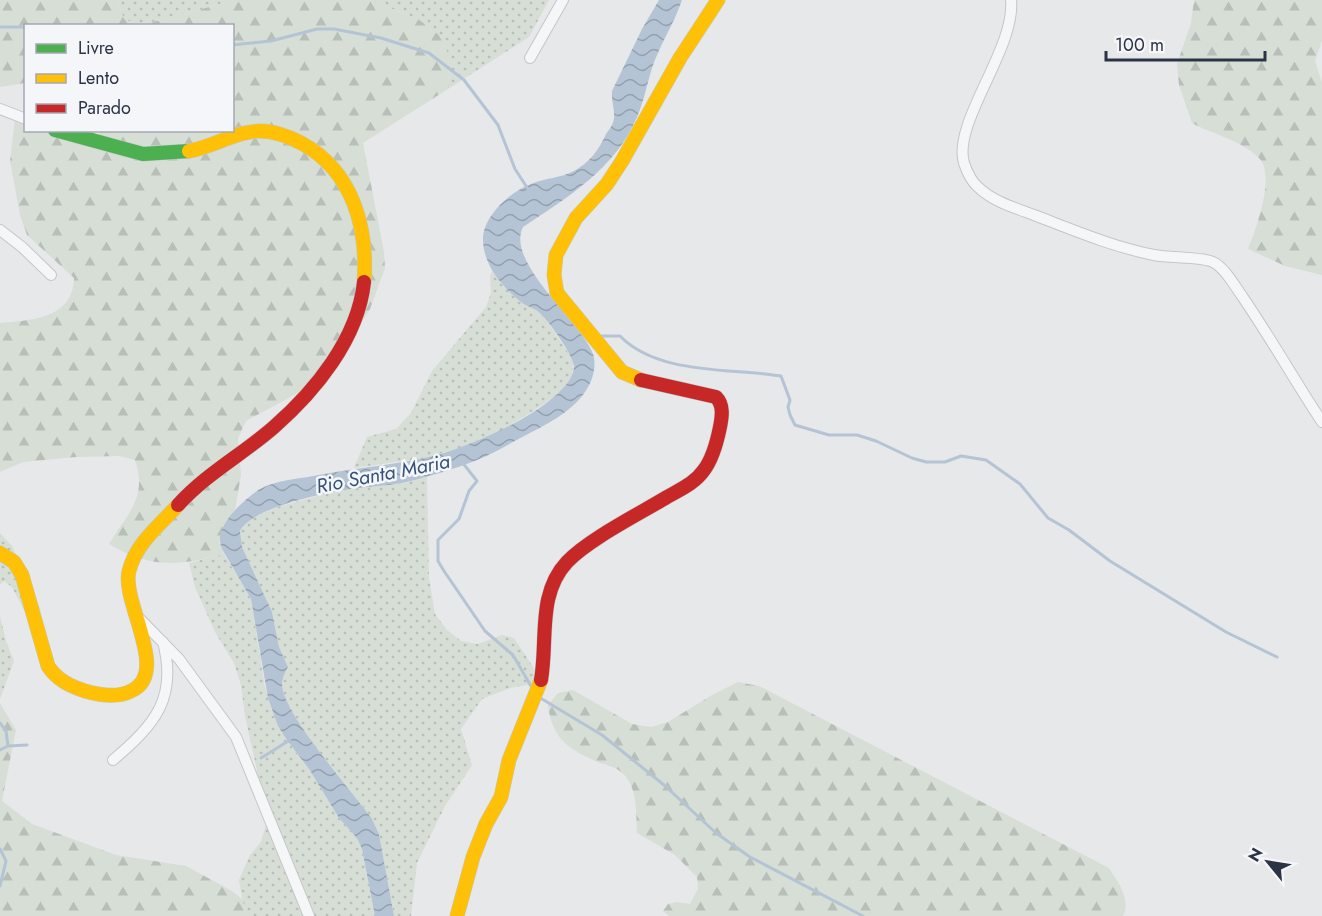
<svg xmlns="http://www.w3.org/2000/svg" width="1322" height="916" font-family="Jost,sans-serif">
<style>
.grass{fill:url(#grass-dots)}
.forest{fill:url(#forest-firs)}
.water{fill:url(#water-waves)}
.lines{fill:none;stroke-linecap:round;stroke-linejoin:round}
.stream{stroke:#b4c4d5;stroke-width:3}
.street-casing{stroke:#c4c6c8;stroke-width:12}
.fast-casing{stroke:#c4c6c8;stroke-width:15}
.slow-casing{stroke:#c4c6c8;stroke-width:15}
.jam-casing{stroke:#c4c6c8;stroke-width:15}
.street{stroke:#f5f6f7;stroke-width:10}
.fast{stroke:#4caf50;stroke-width:14}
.slow{stroke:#ffc107;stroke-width:14}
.jam{stroke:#c62828;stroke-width:14}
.labels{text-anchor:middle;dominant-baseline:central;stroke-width:5;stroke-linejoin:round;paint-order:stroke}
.water-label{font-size:20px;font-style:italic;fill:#34527a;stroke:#f4f6f9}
</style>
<defs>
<pattern id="grass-dots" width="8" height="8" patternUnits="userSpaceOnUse" patternTransform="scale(1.5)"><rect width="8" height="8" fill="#d6ded6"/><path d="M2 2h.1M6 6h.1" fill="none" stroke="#b8bfb9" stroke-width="1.8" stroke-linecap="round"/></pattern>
<pattern id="forest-firs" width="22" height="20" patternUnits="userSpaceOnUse" patternTransform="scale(1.5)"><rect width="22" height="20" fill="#d6ded6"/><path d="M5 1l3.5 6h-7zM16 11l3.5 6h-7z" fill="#b8bfb9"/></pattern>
<pattern id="water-waves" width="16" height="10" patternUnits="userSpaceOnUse" patternTransform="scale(1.5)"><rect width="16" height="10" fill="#b4c4d5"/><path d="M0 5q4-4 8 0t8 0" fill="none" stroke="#93a0af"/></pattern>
</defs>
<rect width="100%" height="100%" fill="#e6e8ea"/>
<path class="grass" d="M117,0H235L157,21L137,24L124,19Z
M369,0H549L529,37L448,89L449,58L418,19Z
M492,271L504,287L524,305L534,308L543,315L573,360L572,376L562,390L544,404L507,427L462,447L425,458L354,468L367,437L396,429L411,413L432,371L486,307L491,293L490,276Z
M427,476L429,578L435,614L447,630L461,641L478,644L502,635L514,638L543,682L510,688L482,699L461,729L472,765L445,806L417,863L411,916H394L379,834L372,819C353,792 281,713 282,684C282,678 285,672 288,667L279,647L272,612L242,547L240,531L250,519L277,507L340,490L405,483Z
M0,533L12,546L41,610L28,618L12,587L4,581L0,585Z
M224,554L251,599L265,687L272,710L287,740L309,769L339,818L357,837L362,849L375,916H245L239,880L250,855L261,842L266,825L264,802L245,716L241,685L234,663L215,632L195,587L189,563Z
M0,616L6,641L14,661L0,699Z"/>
<path class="forest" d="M0,0H117L124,19L137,24L157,21L235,0H369L418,19L443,38L449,58L448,89L363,143L384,252L385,268L370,309L338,361L309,387L246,421L238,438L241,475L235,510L219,542L224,554C179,566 151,569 109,544C127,514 148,498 135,460L119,456L76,457L23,462L0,472V323C32,320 73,319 74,278L27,235L20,215L10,161L15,118L25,121L26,130L48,131L64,138H96L101,131L232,130V26H26L25,83L0,87Z
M1194,0H1322V40L1315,61L1322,83V275L1285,266L1248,249C1256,229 1276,175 1259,158C1241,140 1214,135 1192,123L1179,85L1177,64L1191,23Z
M738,682L759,686L1109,868C1118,882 1131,899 1123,916H669L663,911L668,904L677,902L690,904L698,889L697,877L675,855L637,833C636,813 638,785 621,772C616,767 606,765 600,763C570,750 552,740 548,705L558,693L573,690L632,724L651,727L668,722L712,695Z
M0,703L16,730L2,801L32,824L116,855L186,866L232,891L243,900L245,916H0Z"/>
<path class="water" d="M659,0H682C674,24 660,44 652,68C647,84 644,101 637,117C615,169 568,197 523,227C505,263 582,322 593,354C596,362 594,374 591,381C580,407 553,421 530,433C512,442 495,453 477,460C455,469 430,476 407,482C385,487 361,486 339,491C313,496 253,508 240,531L242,547L272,612L279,647L288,667C285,672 282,679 282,684C282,713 353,792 372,819L379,834L394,916H375L362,849L357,838L339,818L309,769L287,740L278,726L268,698L251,599L222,549C217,537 222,527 230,516C237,507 253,492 264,487C277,481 294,479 308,477C347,469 386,466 424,458C453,452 479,440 505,428C524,419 573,391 574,367C574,356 549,322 541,314C535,308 528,307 522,303C502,287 483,265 483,239C483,216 511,191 531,184C545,178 561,178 574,171C590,162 599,150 606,134C609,130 614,123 614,118C615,110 611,101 612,91L642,29Z"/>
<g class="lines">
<path class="stream" d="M45,26H67
M0,27H26
M232,45L271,41L317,29H334L381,38L429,53L464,80L498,125L515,169L528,189
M598,336H620C658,375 730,368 781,376L790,400L788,407L790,415L795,425L829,435H857L876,441L912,458L926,462H945L961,456L986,460L1020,484L1048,518L1069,530L1110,561L1226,632L1277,657
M462,462L477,481L469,491L459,519L438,540V561L444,571L485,631L513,655L532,688
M542,699L602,735L664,785L716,833L750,857L863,916
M0,723L6,731L8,746
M0,750L8,746L27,745
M261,758L290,740
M0,849L6,861L0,886"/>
<g class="street-casing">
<path id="street" d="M1011,0C1016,48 952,123 964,163C967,172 971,181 978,187C992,201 1015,208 1034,215C1073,230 1113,247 1154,255C1169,258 1202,257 1213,262C1225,268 1234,285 1242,296C1270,337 1295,381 1322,422
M530,58L563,0
M0,109L26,119
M0,230L22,247L51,275
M137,616L179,659L236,737L309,916
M113,760C154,725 178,699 163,642"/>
</g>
<g class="fast-casing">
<path id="fast" d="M55,130L143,154L189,151"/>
</g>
<g class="slow-casing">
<path id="slow" d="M189,151C213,147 236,131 260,131C275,131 290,137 303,144C353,172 368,228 364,282
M641,380L622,372L557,293L554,275L556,255L576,218L607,184L622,161L680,58L718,0
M0,553L14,562L22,575L48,666C57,680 70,686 85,691C99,695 118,698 131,691C171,673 121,602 129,571C136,543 160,525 178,505
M457,916L473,857L486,824L501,797L509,760L541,680"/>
</g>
<g class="jam-casing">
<path id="jam" d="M178,505C207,473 242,455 274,427C315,391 358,339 364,282
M541,680C548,640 537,594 567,562C589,539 639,514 667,497C681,489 695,483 704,470C713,458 717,442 720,427C722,417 724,405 716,397L641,380"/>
</g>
<use href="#street" class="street"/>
<use href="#fast" class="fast"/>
<use href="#slow" class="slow"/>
<use href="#jam" class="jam"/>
</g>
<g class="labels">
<g class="water-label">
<text transform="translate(383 474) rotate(-11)">Rio Santa Maria</text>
</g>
</g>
<rect x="24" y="24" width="210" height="108" fill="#f4f6f9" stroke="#a4a8b1" stroke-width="1.5"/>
<rect x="36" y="44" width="30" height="9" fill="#4caf50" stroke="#a4a8b1" stroke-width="1.5"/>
<text x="78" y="54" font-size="18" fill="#2b3445">Livre</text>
<rect x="36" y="74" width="30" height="9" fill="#ffc107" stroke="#a4a8b1" stroke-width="1.5"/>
<text x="78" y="84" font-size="18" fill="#2b3445">Lento</text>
<rect x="36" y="104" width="30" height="9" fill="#c62828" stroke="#a4a8b1" stroke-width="1.5"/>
<text x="78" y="114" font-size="18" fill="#2b3445">Parado</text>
<g transform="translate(1268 862) rotate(300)" stroke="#f4f6f9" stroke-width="4.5" paint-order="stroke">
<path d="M0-4.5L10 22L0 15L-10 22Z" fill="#2b3445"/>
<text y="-9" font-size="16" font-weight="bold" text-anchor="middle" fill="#2b3445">N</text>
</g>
<path d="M1106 51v9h159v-9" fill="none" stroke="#2b3445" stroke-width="3"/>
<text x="1115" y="51" font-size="18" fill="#2b3445" stroke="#f4f6f9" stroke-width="4.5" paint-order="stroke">100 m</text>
</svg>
